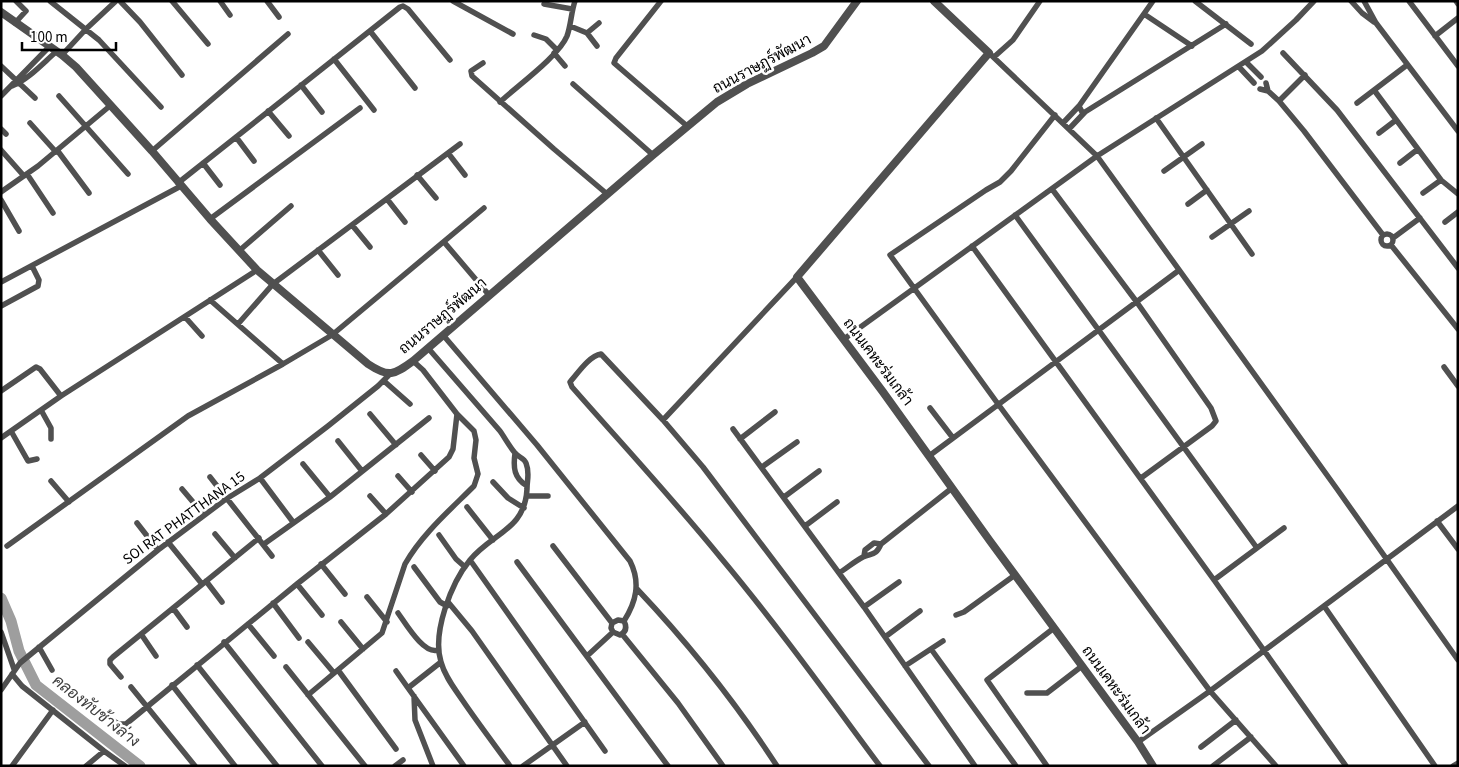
<svg xmlns="http://www.w3.org/2000/svg" width="1459" height="767" font-family="'Source Sans 3',Sarabun,sans-serif">
<style>
.lines{fill:none;stroke-linecap:round;stroke-linejoin:round}
.river{stroke:#9e9e9e;stroke-width:11}
.minor{stroke:#505050;stroke-width:5.5}
.tertiary{stroke:#505050;stroke-width:8}
.labels{text-anchor:middle;dominant-baseline:central;stroke-width:5;stroke-linejoin:round;paint-order:stroke}
.street-label{font-size:15px;fill:#000;stroke:#fff}
.water-label{font-size:16px;font-style:italic;fill:#3f3f3f;stroke:#fff}
</style>
<rect width="100%" height="100%" fill="#fff"/>
<g class="lines">
<path class="river" d="M1,598L11,621L19,651L36,685L140,766"/>
<path class="minor" d="M50,1L99,40L161,107
M120,1L140,22L182,75
M172,1L208,44
M220,1L230,15
M267,1L279,17
M453,1L513,34
M661,1L616,58L614,63L687,126
M1153,1L1079,106L1082,112H1085L1226,24
M1195,1L1251,44
M1351,1L1362,13L1374,22
M1364,1L1376,23L1458,131
M1409,1L1458,66
M1456,1L1458,4
M544,4L572,9
M1144,14L1192,46
M15,23L26,11L16,1
M570,26L587,33L599,23
M370,31L415,88
M587,33L597,46
M534,35L546,39L557,50
M1435,36L1458,18
M554,53L565,66
M989,53L1097,156L1337,489L1458,660
M1283,53L1337,110L1458,268
M62,55L86,29L116,1
M994,57L1013,40L1040,1
M334,59L374,110
M1246,62L1261,77
M483,63L471,71L472,76L554,149L607,194
M1,66L35,98
M1239,67L1254,83
M1266,83L1268,91
M573,84L653,155
M301,85L322,112
M12,86C29,79 43,63 57,51
M1260,89L1268,91L1279,101L1304,131L1383,235
M1374,90L1441,180L1458,194
M1,96L50,46
M59,96L128,174
M1279,101L1305,75
M500,102C517,86 559,56 567,36C571,25 571,13 575,1
M1357,103L1407,65
M268,111L289,136
M1055,115L1011,171L1000,182L986,190L890,255L998,404L1210,691L1276,766
M1156,118L1252,254
M30,123L56,152
M1063,123L1079,106
M1,129L6,134
M1069,129L1085,112
M1379,133L1396,120
M236,137L254,161
M1,150L24,176
M57,150L89,193
M152,151L288,34
M448,153L465,175
M203,163L220,185
M1400,163L1418,149
M1164,171L1202,144
M27,174L53,213
M417,175L436,198
M178,183L400,7L403,6L408,9L450,60
M1052,189L1136,301L1211,408L1216,421L1212,426L1141,478
M1,192L38,166L111,105
M1423,193L1441,180
M387,199L405,222
M1,200L19,231
M1188,204L1207,190
M1015,215L1257,548
M210,219L360,108
M1445,222L1458,212
M352,225L370,247
M1381 240a6 6 0 1 1 12 0a6 6 0 1 1-12 0Z
M1212,237L1249,211
M1393,238L1420,218
M444,242L489,295
M1391,245L1458,329
M972,246L1214,580L1346,766
M240,250L291,206
M318,250L338,275
M797,277L663,420L703,467L929,766
M1,282L181,186
M210,300L283,364
M1,306L38,286L39,280L32,266
M185,317L202,336
M238,324L273,284L460,144
M443,335L537,445L630,561C641,583 636,602 624,621
M844,339L1097,156L1262,51L1296,20L1314,1
M428,348C452,376 476,403 500,431C505,438 509,446 515,453C518,457 524,458 526,463C530,473 527,479 527,489C525,530 492,533 470,560C451,583 432,633 441,662C445,677 455,689 463,701C478,723 494,744 510,766
M1444,367L1458,386
M384,381L410,404
M1,391L36,367L40,369L61,396
M930,408L953,438
M41,410L51,428V439
M370,414L396,445
M663,420L601,354C589,356 578,373 570,382L572,387C622,444 673,499 721,558C777,625 828,696 880,766
M733,429L864,607L975,766
M11,431L28,461L37,459
M1,438L61,396L257,270
M740,439L775,412
M338,441L362,471
M515,453C513,468 514,478 527,486
M421,455L435,471
M929,456L1178,271
M303,464L330,497
M762,467L797,442
M398,476L412,492
M210,477L272,556
M260,478L293,522
M51,481L69,502
M493,482L508,498L524,508
M182,489L204,515
M370,496L386,514
M527,496H548
M784,497L819,471
M467,507L493,540
M1437,521L1458,549
M137,523L158,550
M805,526L837,502
M215,534L235,558
M439,535L456,559L465,567
M168,542L202,584
M264,544L330,497L429,418
M7,546L188,416L283,364L332,335L484,208
M553,546L612,623L611,628L613,632L620,635C626,632 627,627 624,621L618,620L612,623
M864,556L865,550L874,543L881,544
M470,560L605,751
M517,562L668,766
M321,564L345,594
M414,567L440,602L447,606
M839,573C847,568 855,561 863,557C872,553 876,556 881,544L952,488
M1214,580L1284,528
M206,581L222,602
M297,584L322,615
M637,589C688,643 736,703 777,766
M367,597L387,622
M448,602L472,631L567,766
M273,603L299,638
M1324,606L1435,766
M864,607L899,582
M173,608L187,627
M398,613C406,624 424,655 438,650
M956,615L964,612L1015,575
M341,622L363,649
M248,624L274,656
M1,632L14,669
M141,634L156,656
M622,634L678,703L723,766
M885,637L920,611
M224,642L322,766
M308,642L334,673
M39,647L52,670
M931,649L1016,766
M587,656L613,632
M441,662L408,688L464,766
M197,665L277,766
M905,666L943,641
M286,667L365,766
M338,670L396,749
M396,671L408,688
M12,674L22,686L104,751L125,766
M121,677L110,664V660L113,657L259,538
M172,685L235,766
M131,687L195,766
M1,690L20,663L158,550L226,499L260,478L328,426L378,386L390,374
M1027,693H1047L1082,666
M308,695L382,633L405,564C422,534 450,510 474,486L478,474L474,458L476,440L474,431L457,414L423,370L413,361
M414,696L415,720L433,766
M102,712L118,724H126L297,584L386,514L449,457L453,449L457,414
M1138,742L1210,691L1458,506
M1201,747L1236,720
M12,766L53,710
M86,766L104,751
M395,766L403,760
M523,766L585,722
M1047,766L987,680L1054,628
M1213,766L1251,737
M1453,766L1458,763"/>
<path class="tertiary" d="M934,1L989,53L797,277L883,392L990,541L1138,742L1153,766
M1,12L62,55L76,67L152,151L210,219L257,270L368,364C389,378 394,375 413,361L653,155L717,102L747,84L812,53L824,46L857,1"/>
</g>
<g class="labels">
<g class="street-label">
<text transform="translate(762 64) rotate(-28)">ถนนราษฏร์พัฒนา</text>
<text transform="translate(443 316) rotate(-40)">ถนนราษฏร์พัฒนา</text>
<text transform="translate(878 362) rotate(53)">ถนนเคหะร่มเกล้า</text>
<text transform="translate(184 518) rotate(-36)">SOI RAT PHATTHANA 15</text>
<text transform="translate(1116 690) rotate(54)">ถนนเคหะร่มเกล้า</text>
</g>
<g class="water-label">
<text transform="translate(96 711) rotate(38)">คลองทับช้างล่าง</text>
</g>
</g>
<rect width="1459" height="767" fill="none" stroke="#000000" stroke-width="5"/>
<path d="M22 42v8h94v-8" fill="none" stroke="#000000" stroke-width="2.5"/>
<text x="30" y="42" font-size="15" fill="#000000" stroke="#ffffff" stroke-width="4" paint-order="stroke">100 m</text>
</svg>
